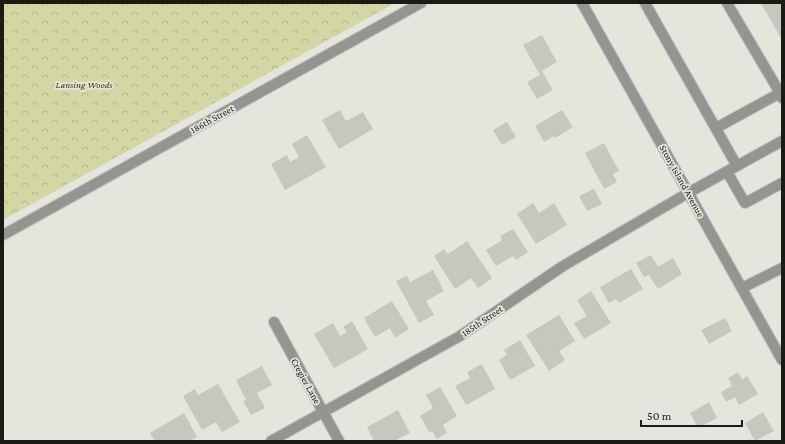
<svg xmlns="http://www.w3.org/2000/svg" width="785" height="444" font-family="'Crimson Pro',serif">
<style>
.forest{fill:url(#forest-crowns)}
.building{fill:#c7c7c0}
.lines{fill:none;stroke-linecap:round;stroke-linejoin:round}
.minor-casing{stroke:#c0c0b9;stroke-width:12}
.minor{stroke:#949592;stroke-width:10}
.labels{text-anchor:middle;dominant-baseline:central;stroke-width:3.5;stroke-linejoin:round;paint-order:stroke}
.park-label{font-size:10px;font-style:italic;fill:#393900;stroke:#e4e5dd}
.street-label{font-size:10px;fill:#1a1a17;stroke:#e4e5dd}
</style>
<defs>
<pattern id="forest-crowns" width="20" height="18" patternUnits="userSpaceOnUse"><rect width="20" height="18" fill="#d4d6a3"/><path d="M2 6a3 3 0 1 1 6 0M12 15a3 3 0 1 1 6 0" fill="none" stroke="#b5b78c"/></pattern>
</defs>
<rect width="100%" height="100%" fill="#e4e5dd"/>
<path class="forest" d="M3,3H395L3,220Z"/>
<path class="building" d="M761,3H782V40Z
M542,35L557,62L542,71L553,90L537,99L527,82L540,75L523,45Z
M340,110L346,121L363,112L373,129L339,149L322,120Z
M562,110L573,127L555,138L554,136L544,142L535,126Z
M507,122L516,137L502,145L493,130Z
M307,135L326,167L285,190L271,164L287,155L290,162L299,157L292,144Z
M604,143L619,171L613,174L617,182L604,189L585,153Z
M594,189L602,204L587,211L579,196Z
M533,203L539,213L554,203L567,225L536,244L517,214Z
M513,229L528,252L516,260L513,256L496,266L486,250L502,240L500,236Z
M467,241L492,278L478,288L471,278L455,289L434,256L444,249L448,254Z
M651,255L658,267L673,258L682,274L658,289L649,275L644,277L636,263Z
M631,269L643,289L619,303L616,299L609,303L600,287Z
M433,270L444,291L426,301L434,315L419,323L396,281L407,276L410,282Z
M591,291L611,323L584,339L574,323L587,316L577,300Z
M392,301L409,329L395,338L390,328L375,337L364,318Z
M559,315L575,341L559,351L565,360L549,371L526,335Z
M725,318L732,331L709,344L701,330Z
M352,321L368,349L334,368L314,334L333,323L340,336L347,332L343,327Z
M520,340L535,366L510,380L499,360L507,355L504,350Z
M482,364L495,389L466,405L455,386L470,378L467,372Z
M262,366L272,385L257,393L265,408L251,415L243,401L246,400L236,380Z
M738,372L742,379L747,376L758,394L739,405L735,397L726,402L721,392L732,386L728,378Z
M218,384L240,422L222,432L216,422L202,430L183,396L195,389L198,395Z
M440,387L457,416L443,425L447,433L437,439L432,431L430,433L420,416L433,408L426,395Z
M709,402L717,418L698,428L690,413Z
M398,410L410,433L394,441H374L367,427Z
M763,412L774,431L755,441L745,423Z
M184,413L197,437L189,441H155L150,433Z"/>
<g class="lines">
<g class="minor-casing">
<path id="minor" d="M582,3L782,360
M645,3L737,166
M727,3L780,93L782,94
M716,128L780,93L782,98
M727,172L745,203L782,183
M3,235L421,3
M742,288L782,268
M274,322L339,441
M271,441L460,336L563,266L688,193L782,141"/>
</g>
<use href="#minor" class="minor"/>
</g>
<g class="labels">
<g class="park-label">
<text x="84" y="84">Lansing Woods</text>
</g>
<g class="street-label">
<text transform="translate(212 119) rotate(-29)">186th Street</text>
<text transform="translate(682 181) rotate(61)">Stony Island Avenue</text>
<text transform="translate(482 321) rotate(-34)">185th Street</text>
<text transform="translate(306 381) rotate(61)">Cregier Lane</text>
</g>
</g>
<rect width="785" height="444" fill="none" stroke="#1a1a17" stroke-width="8"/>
<path d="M641 420v6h101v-6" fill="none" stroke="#1a1a17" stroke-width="2"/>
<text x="647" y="420" font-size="12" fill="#1a1a17" stroke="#e4e5dd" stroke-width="3" paint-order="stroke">50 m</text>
</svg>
